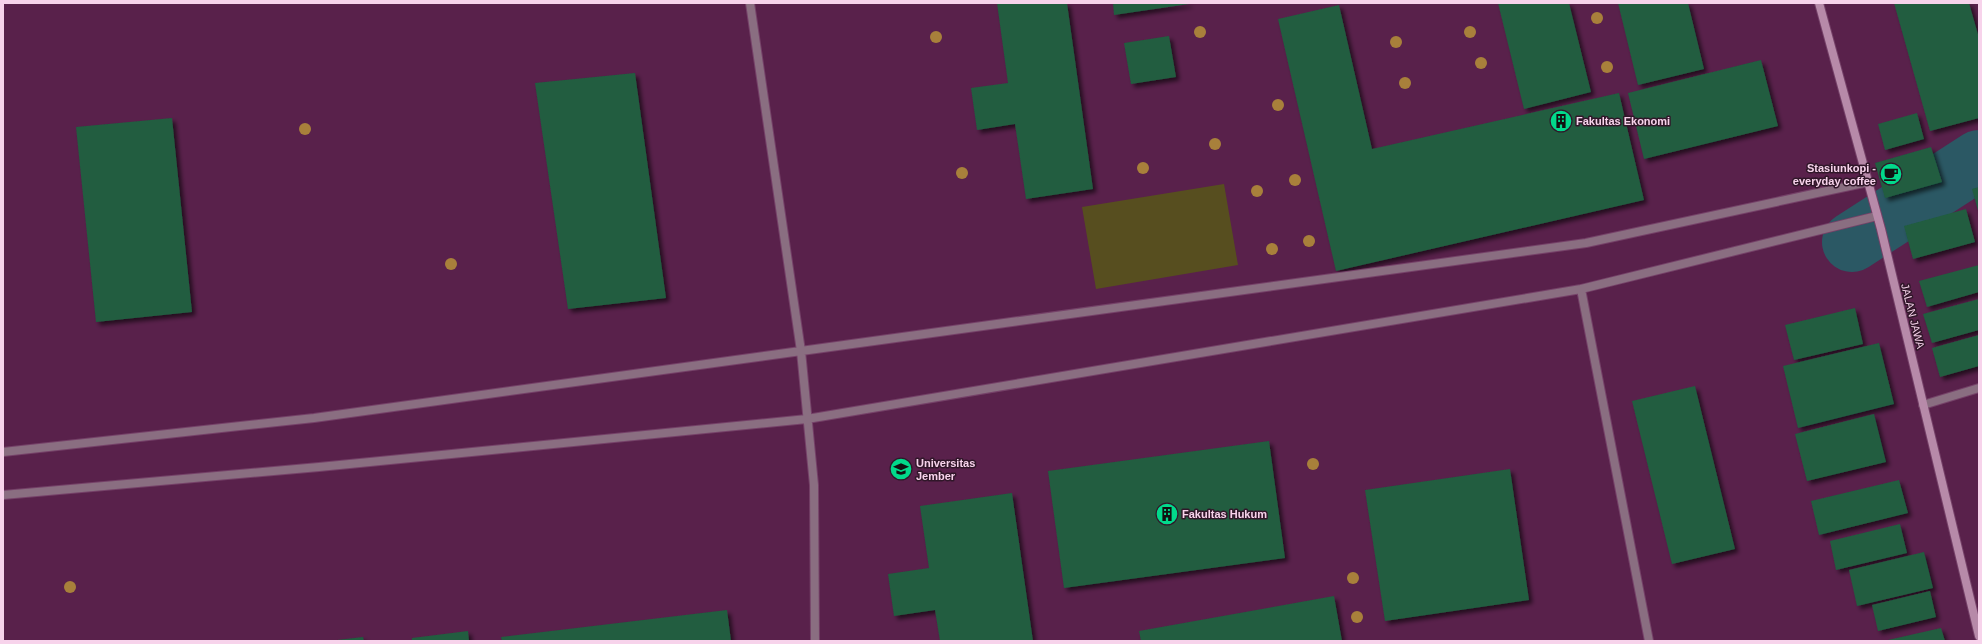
<svg xmlns="http://www.w3.org/2000/svg" width="1982" height="644" font-family="Arial,sans-serif">
<style>
.green{fill:#574e1f}
.lines{fill:none;stroke-linecap:round;stroke-linejoin:round}
.river{stroke:#2b5864;stroke-width:60}
.building{fill:#205d3f;filter:url(#shadow)}
.lane-casing{stroke:#754168;stroke-width:10}
.street-casing{stroke:#754168;stroke-width:10}
.secondary-casing{stroke:#754168;stroke-width:10}
.lane{stroke:#8a6e81;stroke-width:8}
.street{stroke:#8a6e81;stroke-width:8}
.secondary{stroke:#b78aa9;stroke-width:8}
.tree{fill:#a8803b}
.labels{text-anchor:middle;dominant-baseline:central;stroke-width:3;stroke-linejoin:round;paint-order:stroke}
.poi-label{font-size:11px;font-weight:bold;fill:#f7d3eb;stroke:#301729;text-anchor:start}
.street-label{font-size:11px;fill:#f7d3eb;stroke:#301729}
</style>
<defs>
<filter id="shadow"><feDropShadow dx="3.5" dy="3.5" stdDeviation="2" flood-color="#0009"/></filter>
</defs>
<rect width="100%" height="100%" fill="#59214b"/>
<path class="green" d="M1224,184L1238,265L1096,289L1082,207Z"/>
<g class="lines">
<path class="river" d="M1852,242L1979,160"/>
</g>
<path class="building" d="M997,3H1067L1093,189L1026,199L1015,124L977,130L971,88L1008,83Z
M1113,3H1189V4L1114,15Z
M1498,3H1569L1591,92L1524,109Z
M1618,3H1688L1704,69L1638,85Z
M1894,3H1969L1979,38V118L1930,131Z
M1339,5L1372,149L1619,93L1644,200L1336,271L1278,19Z
M1169,36L1176,77L1131,84L1124,43Z
M1761,60L1778,126L1644,159L1628,93Z
M635,73L666,298L568,309L535,83Z
M1917,113L1924,139L1885,150L1878,124Z
M172,118L192,312L96,322L76,127Z
M1931,147L1942,182L1885,198L1875,163Z
M1979,187V214L1972,189Z
M1966,209L1975,242L1913,259L1904,226Z
M1979,265V292L1927,307L1919,281Z
M1979,299V330L1932,343L1923,314Z
M1855,308L1863,344L1794,360L1785,325Z
M1979,335V366L1940,377L1932,348Z
M1879,343L1894,404L1798,428L1783,366Z
M1695,386L1735,549L1672,564L1632,401Z
M1874,414L1886,462L1807,481L1795,434Z
M1269,441L1285,558L1064,588L1048,471Z
M1510,469L1529,600L1385,621L1365,490Z
M1899,480L1908,513L1819,535L1811,501Z
M1012,493L1033,641H940L935,610L894,616L888,574L929,568L920,506Z
M1900,524L1907,553L1836,570L1830,541Z
M1924,552L1933,588L1857,606L1849,570Z
M1930,591L1936,617L1878,631L1872,605Z
M1334,596L1342,641H1141L1139,631Z
M727,610L731,641H502L501,637Z
M1941,628L1945,641H1888V640Z
M468,631L469,641H412V638Z
M363,637L364,641H337V640Z"/>
<g class="lines">
<g class="lane-casing">
<path id="lane" d="M750,3L801,351L814,485L815,641
M1581,289L1649,641
M3,452L314,418L1586,243L1868,182
M3,495L319,467L807,419L1581,289L1877,216"/>
</g>
<g class="street-casing">
<path id="street" d="M1923,405L1979,388"/>
</g>
<g class="secondary-casing">
<path id="secondary" d="M1819,3L1881,229L1979,636"/>
</g>
<use href="#lane" class="lane"/>
<use href="#street" class="street"/>
<use href="#secondary" class="secondary"/>
</g>
<g class="tree">
<circle cx="1597" cy="18" r="6"/>
<circle cx="1200" cy="32" r="6"/>
<circle cx="1470" cy="32" r="6"/>
<circle cx="936" cy="37" r="6"/>
<circle cx="1396" cy="42" r="6"/>
<circle cx="1481" cy="63" r="6"/>
<circle cx="1607" cy="67" r="6"/>
<circle cx="1405" cy="83" r="6"/>
<circle cx="1278" cy="105" r="6"/>
<circle cx="305" cy="129" r="6"/>
<circle cx="1215" cy="144" r="6"/>
<circle cx="1143" cy="168" r="6"/>
<circle cx="962" cy="173" r="6"/>
<circle cx="1295" cy="180" r="6"/>
<circle cx="1257" cy="191" r="6"/>
<circle cx="1309" cy="241" r="6"/>
<circle cx="1272" cy="249" r="6"/>
<circle cx="451" cy="264" r="6"/>
<circle cx="1313" cy="464" r="6"/>
<circle cx="1353" cy="578" r="6"/>
<circle cx="70" cy="587" r="6"/>
<circle cx="1357" cy="617" r="6"/>
</g>
<defs>
<g id="building-disc" transform="scale(1.15)"><circle r="9.5" fill="#02d98b" stroke="#301729"/><path d="M-4-6H4V6H1V3H-1V6H-4ZM-2.5-4.3h1.7v1.8h-1.7ZM.8-4.3h1.7v1.8H.8ZM-2.5-1h1.7V.8h-1.7ZM.8-1h1.7V.8H.8Z" fill="#111"/></g>
<g id="cafe-disc" transform="scale(1.15)"><circle r="9.5" fill="#02d98b" stroke="#301729"/><path d="M-5.5-4.5H6V0H3Q3 3.5 0 3.5H-2.5Q-5.5 3.5-5.5 0ZM3-3.2v2h1.7v-2ZM-6 4.5H4V6H-6Z" fill="#111"/></g>
<g id="university-disc" transform="scale(1.15)"><circle r="9.5" fill="#02d98b" stroke="#301729"/><path d="M0-5L7-2L0 1L-7-2ZM-4 1L0 2.5L4 1V4Q0 6-4 4Z" fill="#111"/></g>
</defs>
<g fill-rule="evenodd">
<use href="#building-disc" x="1561" y="121"/>
<use href="#cafe-disc" x="1891" y="174"/>
<use href="#university-disc" x="901" y="469"/>
<use href="#building-disc" x="1167" y="514"/>
</g>
<g class="labels">
<g class="poi-label">
<text x="1576" y="121">Fakultas Ekonomi</text>
<text x="1876" y="168" text-anchor="end">Stasiunkopi -<tspan x="1876" dy="13">everyday coffee</tspan></text>
<text x="916" y="463">Universitas<tspan x="916" dy="13">Jember</tspan></text>
<text x="1182" y="514">Fakultas Hukum</text>
</g>
<g class="street-label">
<text transform="translate(1913 316) rotate(76)">JALAN JAWA</text>
</g>
</g>
<rect width="1982" height="644" fill="none" stroke="#f7d3eb" stroke-width="8"/>
</svg>
